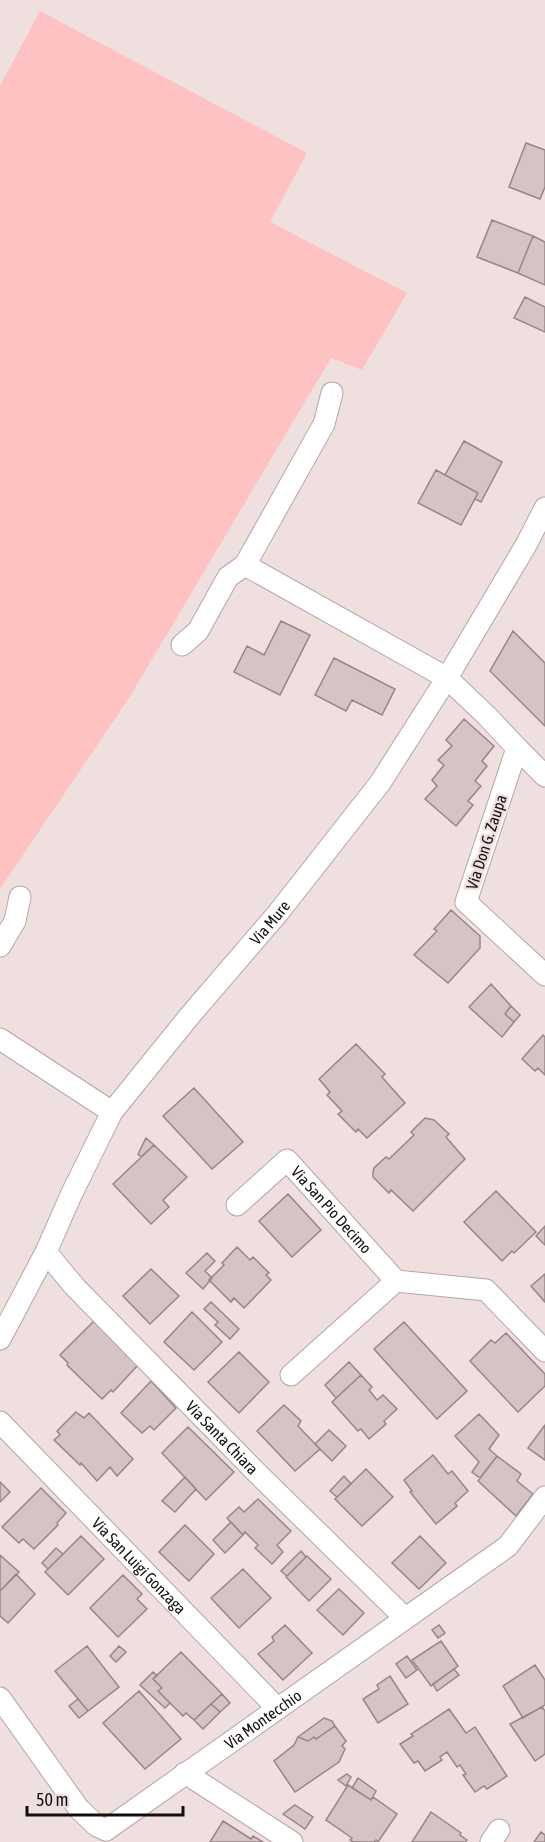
<svg xmlns="http://www.w3.org/2000/svg" width="545" height="1842" font-family="'Asap Condensed',sans-serif">
<style>
.green{fill:#ffc2c3}
.building{fill:#d5c4c4;stroke:#968687;stroke-width:1.5}
.lines{fill:none;stroke-linecap:round;stroke-linejoin:round}
.minor-casing{stroke:#b5a5a5;stroke-width:23}
.minor{stroke:#fff;stroke-width:21}
.labels{text-anchor:middle;dominant-baseline:central;stroke-width:5;stroke-linejoin:round;paint-order:stroke}
.street-label{font-size:16px;fill:#140e0e;stroke:#f0dfdf}
</style>
<rect width="100%" height="100%" fill="#f0dfdf"/>
<path class="green" d="M40,11L307,153L270,222L407,293L362,370L331,358L129,698L0,889V86Z"/>
<path class="building" d="M526,143L545,150V187L540,199L509,187Z
M492,220L533,236L518,273L477,257Z
M533,236L545,242V285L518,273Z
M525,297L545,307V332L514,318Z
M464,441L502,462L481,502L475,499L478,493L445,475Z
M436,470L478,493L461,525L418,503Z
M281,621L310,635L280,695L234,672L247,646L264,655Z
M513,631L545,663V726L490,671Z
M334,658L395,689L382,715L352,700L346,711L315,695Z
M464,719L494,746L482,761L487,766L475,781L481,786L468,801L473,805L456,826L425,799L437,786L432,780L444,765L438,760L452,746L446,740Z
M451,910L480,936V948L448,983L414,955L437,931L434,929Z
M491,984L511,1006L505,1014L514,1022L502,1037L469,1007Z
M511,1006L520,1015L514,1022L505,1014Z
M543,1035L545,1037V1075L538,1068L535,1071L522,1059Z
M356,1044L385,1074L382,1077L405,1103L367,1138L358,1129L356,1132L338,1114L342,1111L327,1095L330,1092L319,1079Z
M194,1088L243,1142L212,1169L163,1116Z
M425,1118L434,1120L449,1134L446,1137L465,1159L413,1211L391,1190L389,1193L373,1177V1172L374,1168L386,1157L389,1159L414,1135L411,1132Z
M146,1138L154,1145L141,1157L138,1154Z
M154,1145L187,1177L163,1200L169,1207L151,1224L113,1184Z
M496,1191L536,1232L514,1253L512,1251L502,1261L464,1222Z
M288,1194L321,1230L292,1257L259,1221Z
M545,1226V1245L536,1236Z
M237,1247L250,1260L253,1257L269,1273L266,1275L271,1280L244,1308L234,1298L231,1302L209,1280L224,1265L222,1263Z
M207,1253L215,1261L205,1271L212,1278L203,1289L186,1273Z
M151,1269L179,1296L150,1324L123,1296Z
M545,1274V1302L531,1286Z
M211,1302L239,1329L230,1339L215,1325L218,1322L204,1309Z
M192,1312L222,1342L194,1370L164,1342Z
M94,1321L138,1365L113,1392L111,1390L102,1399L67,1365L68,1363L60,1355Z
M404,1322L467,1391L437,1419L374,1349Z
M506,1333L545,1374V1386L518,1412L470,1361L491,1340L495,1343Z
M239,1352L269,1382L239,1413L208,1382Z
M349,1362L361,1375L336,1398L325,1385Z
M361,1375L372,1387L369,1390L377,1400L383,1395L397,1409L384,1421L386,1424L369,1439L361,1429L358,1431L332,1402Z
M151,1381L176,1408L154,1430L150,1426L142,1433L121,1413Z
M284,1405L301,1421L298,1426L320,1449L295,1471L257,1431Z
M76,1412L84,1418L89,1413L133,1459L117,1476L110,1467L97,1481L81,1463L80,1465L54,1440L60,1435L57,1431Z
M479,1414L499,1435L489,1449L497,1456L480,1478L472,1472L479,1462L455,1436Z
M545,1425V1460L528,1448Z
M188,1427L234,1472L206,1500L162,1453Z
M329,1430L346,1446L332,1461L315,1444Z
M433,1455L448,1474L452,1471L468,1491L455,1503L457,1506L436,1524L410,1492L412,1491L404,1480Z
M497,1456L521,1474L517,1481L533,1494L516,1516L478,1481Z
M366,1469L393,1497L362,1526L335,1499Z
M344,1476L351,1484L337,1497L330,1491Z
M185,1477L196,1489L175,1512L162,1501Z
M0,1482L10,1492L0,1502Z
M41,1488L66,1513L57,1523L58,1525L34,1549L23,1539L19,1543L2,1527Z
M258,1499L291,1531L277,1545L283,1552L272,1564L255,1548L258,1545L245,1532L243,1535L227,1518L239,1507L244,1512Z
M231,1522L243,1535L225,1553L213,1540Z
M185,1525L214,1554L189,1581L159,1552Z
M81,1536L104,1559L68,1595L45,1572Z
M420,1536L446,1563L419,1589L392,1563Z
M56,1548L63,1554L48,1569L42,1563Z
M301,1551L306,1557L287,1576L281,1571Z
M0,1555L19,1572L0,1591Z
M307,1556L331,1579L309,1601L286,1577Z
M243,1569L271,1598L239,1628L211,1598Z
M16,1574L35,1594L8,1623L0,1616V1591Z
M123,1575L142,1594L137,1599L147,1609L118,1637L90,1608Z
M339,1589L364,1613L343,1635L317,1610Z
M285,1625L312,1653L283,1680L258,1654L274,1641L272,1637Z
M439,1625L445,1633L438,1638L432,1630Z
M441,1641L458,1666L431,1686L412,1660Z
M87,1646L119,1687L88,1711L55,1671Z
M119,1646L126,1652L116,1662L110,1656Z
M181,1652L222,1694L194,1720L186,1713L183,1716L158,1691L162,1688L153,1679Z
M407,1656L417,1670L406,1678L396,1664Z
M535,1665L545,1680V1705L523,1718L503,1686Z
M454,1669L459,1675L437,1691L433,1684Z
M153,1672L157,1676L153,1679L162,1688L158,1691L170,1703L165,1708L140,1685Z
M390,1676L408,1704L378,1723L363,1699L379,1689L377,1685Z
M139,1691L181,1739L145,1769L103,1723Z
M222,1694L230,1703L220,1712L211,1704Z
M78,1699L88,1711L79,1718L69,1706Z
M211,1704L220,1712L203,1729L194,1720Z
M542,1707L545,1711V1754L535,1761L510,1724Z
M449,1709L466,1733L475,1727L507,1776L487,1789L484,1786L475,1792L463,1775L466,1774L460,1765L457,1767L447,1752L440,1757L442,1760L425,1771L418,1761L414,1763L400,1744L413,1736L411,1734Z
M324,1718L332,1721L335,1726L316,1739L314,1737L308,1741L298,1737Z
M335,1726L346,1741L342,1746L345,1749L339,1762L295,1792L274,1761L294,1745L298,1737L308,1741L314,1737L316,1739Z
M347,1774L351,1777L346,1786L338,1780Z
M358,1778L376,1791L371,1800L352,1788Z
M348,1785L371,1800L373,1797L397,1814L378,1842L376,1840L374,1842H353L350,1840L352,1838L326,1820Z
M295,1805L313,1817L305,1829L283,1814Z
M431,1812L461,1833L460,1835L467,1840L465,1842H412Z
M223,1821L251,1839L253,1836L263,1842H210Z
M541,1832L545,1835V1842H534Z"/>
<g class="lines">
<g class="minor-casing">
<g id="minor">
<path d="M332,393L324,424L245,565L447,678L487,716L517,748"/>
<path d="M182,645L198,631L228,577L245,565"/>
<path d="M545,776L517,748L466,902L545,975"/>
<path d="M0,946L15,921L20,897"/>
<path d="M0,1039L112,1112"/>
<path id="s1" d="M237,1205L287,1160L396,1281L486,1290L545,1351"/>
<path id="s2" d="M46,1252L74,1286L256,1472L405,1618"/>
<path id="s3" d="M0,1339L46,1252L71,1195L112,1112L192,1013L278,913L380,783L447,678L526,545L545,508"/>
<path d="M291,1375L396,1281"/>
<path id="s4" d="M0,1422L277,1708"/>
<path d="M0,1698L79,1809L97,1826L106,1830"/>
<path d="M185,1773L292,1842"/>
<path id="s5" d="M106,1830L508,1546L545,1497"/>
<path d="M491,1842L499,1830"/>
</g>
</g>
<use href="#minor" class="minor"/>
</g>
<g class="labels">
<g class="street-label">
<text transform="translate(486 842) rotate(-72)">Via Don G. Zaupa</text>
<text stroke="none"><textPath href="#s3" startOffset="500">Via Mure</textPath></text>
<text stroke="none"><textPath href="#s1" startOffset="134">Via San Pio Decimo</textPath></text>
<text stroke="none"><textPath href="#s2" startOffset="256">Via Santa Chiara</textPath></text>
<text stroke="none"><textPath href="#s4" startOffset="200">Via San Luigi Gonzaga</textPath></text>
<text stroke="none"><textPath href="#s5" startOffset="192">Via Montecchio</textPath></text>
</g>
</g>
<path d="M27 1806v9h156v-9" fill="none" stroke="#140e0e" stroke-width="3"/>
<text x="36" y="1806" font-size="18" fill="#140e0e" stroke="#f0dfdf" stroke-width="4.5" paint-order="stroke">50 m</text>
</svg>
